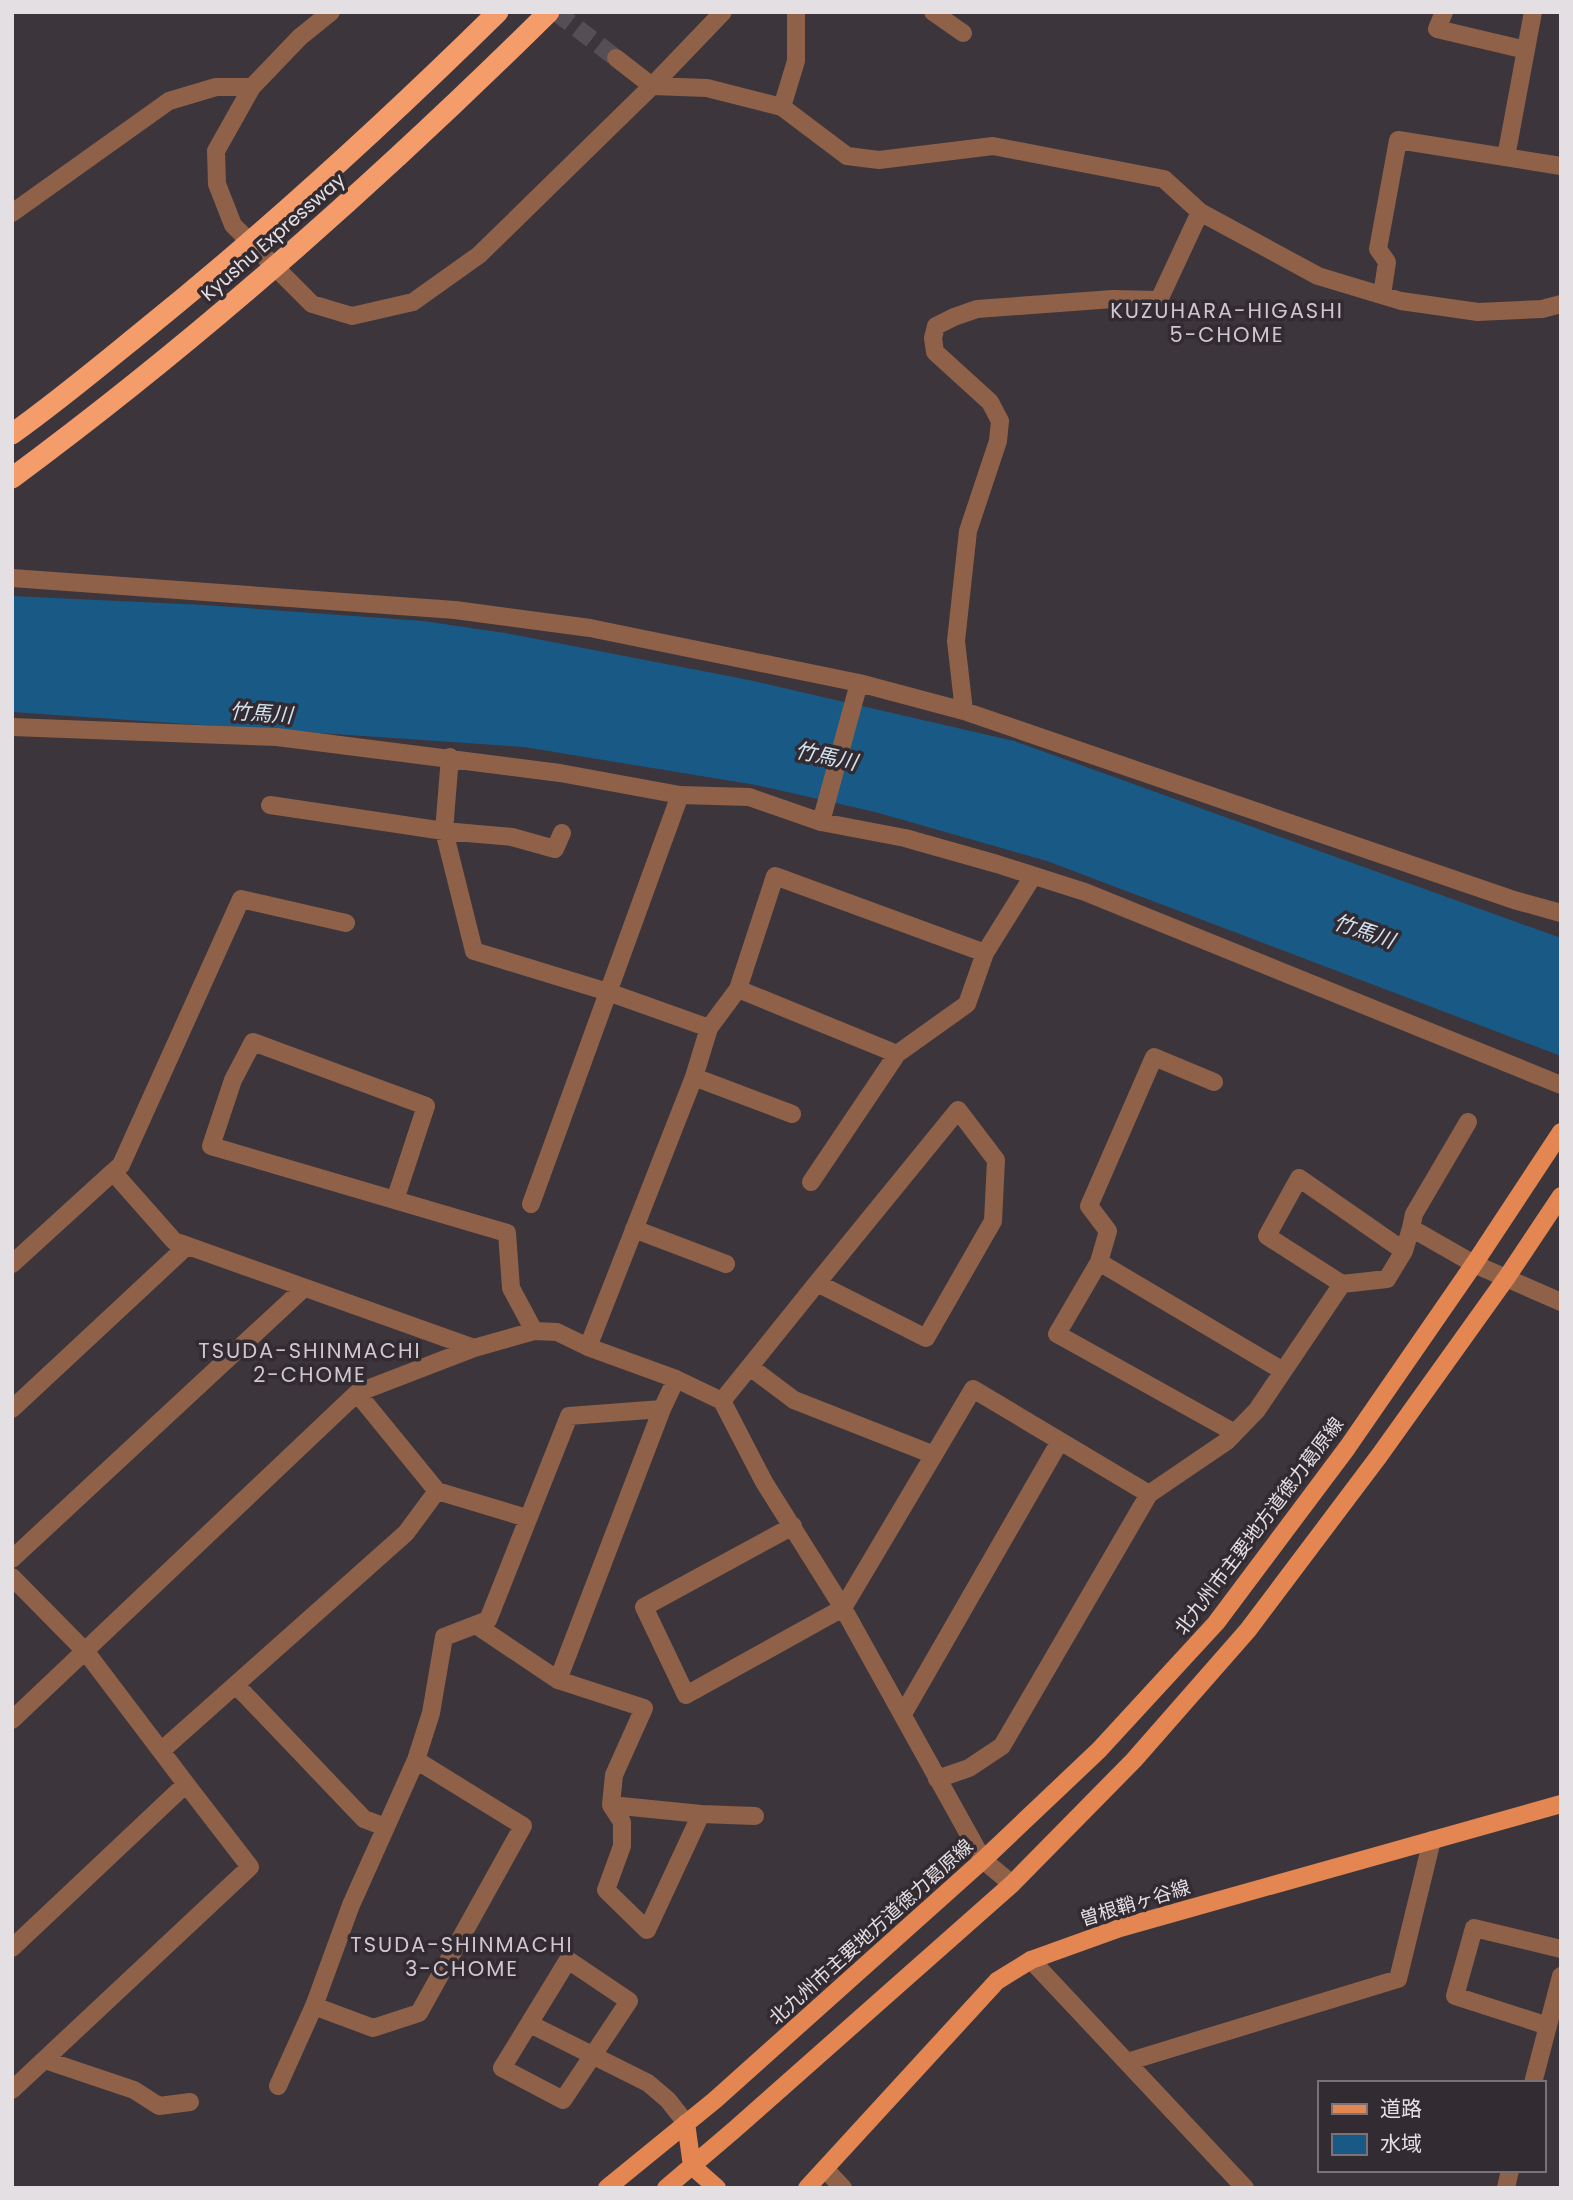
<svg xmlns="http://www.w3.org/2000/svg" width="1573" height="2200" font-family="Poppins,'Noto Sans JP',sans-serif">
<style>
.water{fill:#185a85}
.lines{fill:none;stroke-linecap:round;stroke-linejoin:round}
.minor-tunnel{stroke:#554e55;stroke-width:18;stroke-dasharray:18 9;stroke-linecap:butt}
.minor{stroke:#8f6148;stroke-width:18}
.major{stroke:#e38651;stroke-width:18}
.highway{stroke:#f59c6b;stroke-width:21}
.labels{text-anchor:middle;dominant-baseline:central;stroke-width:7;stroke-linejoin:round;paint-order:stroke}
.street-label{font-size:19px;fill:#e4dfe3;stroke:#322b32}
.neighbourhood-label{font-size:21px;letter-spacing:2px;fill:#cfc6cf;stroke:#322b32}
.water-label{font-size:21px;font-style:italic;fill:#d3e3f0;stroke:#322b32}
</style>
<rect width="100%" height="100%" fill="#3c353c"/>
<path class="water" d="M12,596L204,605L423,621L505,633L749,680L1014,741L1561,938V1056L1047,861L875,812L756,785L524,747L12,712Z"/>
<g class="lines">
<path class="minor-tunnel" d="M556,12L616,58"/>
<path class="minor" d="M331,12L300,37L252,87L216,151L217,184L233,225L312,304L352,316L413,302L479,255L652,86L723,12
M933,12L963,33
M1444,12L1437,29L1526,50
M616,58L652,86L707,88L782,107L847,156L879,160L993,146L1164,179L1200,212L1318,276L1401,301L1478,312L1542,309L1561,304
M782,107L796,61V12
M1506,157L1533,12
M12,213L169,101L216,87H252
M1382,295L1387,262L1378,249L1398,140L1561,166
M12,578L455,610L590,628L859,683L964,711L1514,900L1561,913
M964,711L956,641L968,531L998,441L1000,421L990,402L935,352L933,338L936,326L954,317L977,309L1113,299L1159,300L1200,212
M12,727L277,737L560,773L680,795L749,797L821,822L905,838L997,864L1085,892L1561,1085
M450,757L444,831L474,951L608,992L709,1028L694,1077L588,1347
M270,805L444,831L512,837L555,849L562,833
M821,822L859,683
M985,953L1033,876
M709,1028L738,989L775,876L985,953L967,1004L897,1054L738,989
M694,1077L792,1114
M958,1110L996,1160L993,1221L926,1338L817,1283Z
M113,1172L121,1165L241,899L346,923
M811,1182L897,1054
M395,1200L426,1106L253,1042L233,1080L211,1146L507,1233L511,1288L534,1331
M531,1204L680,795
M1411,1228L1414,1214L1468,1122
M634,1229L726,1264
M1099,1262L1108,1231L1089,1206L1154,1057L1214,1082
M12,1264L113,1172L174,1241L474,1348
M1342,1284L1267,1236L1299,1178L1404,1251
M750,1367L794,1400L934,1455
M722,1401L817,1283
M12,1409L187,1246
M1235,1433L1057,1334L1099,1262L1283,1371
M437,1491L527,1518
M793,1526L644,1607L686,1695L843,1608L973,1389L1149,1494
M12,1559L304,1288
M12,1577L86,1652L186,1784
M476,1625L558,1680L644,1708L614,1775L611,1805L701,1814L755,1816
M558,1680L662,1409
M236,1685L364,1819L385,1827
M903,1714L1060,1441
M12,1720L357,1393L474,1348L534,1331L557,1332L588,1347L676,1379L722,1401L764,1482L843,1608L983,1860L1012,1884
M161,1751L406,1533L437,1491L357,1393
M937,1779L969,1768L1002,1746L1149,1494L1227,1441L1257,1410L1342,1284L1387,1279L1404,1251L1411,1228L1474,1264L1561,1302
M611,1805L622,1822V1846L606,1890L647,1930L701,1814
M12,1948L186,1784L250,1867L12,2090
M568,1960L629,2001L563,2100L502,2068Z
M1031,1960L1245,2188
M314,2006L373,2028L419,2013L523,1826L416,1760
M530,2024L648,2083L668,2100L686,2123
M1548,2026L1455,1996L1474,1928L1561,1949
M45,2060L134,2090L159,2106L190,2102
M1127,2062L1398,1979L1432,1840
M1533,2083L1561,1976
M278,2086L314,2006L351,1905L416,1760L431,1713L444,1637L488,1620L569,1416L662,1409L676,1379
M825,2169L843,2188
M1506,2188L1510,2170"/>
<path class="major" d="M686,2123L692,2166L717,2188
M607,2188L715,2100L983,1860L1099,1750L1216,1623L1347,1448L1474,1264L1561,1132
M666,2188L734,2130L1012,1884L1134,1760L1248,1630L1379,1456L1507,1277L1561,1196
M807,2188L997,1981L1031,1960L1120,1928L1561,1804"/>
<path class="highway" d="M12,434C57,402 99,367 142,332C266,232 384,124 498,12
M12,478C203,337 380,179 549,12"/>
</g>
<g class="labels">
<g class="street-label">
<text transform="translate(273 237) rotate(-41)">Kyushu Expressway</text>
<text transform="translate(1259 1526) rotate(-53)">北九州市主要地方道徳力葛原線</text>
<text transform="translate(1135 1903) rotate(-17)">曽根鞘ヶ谷線</text>
<text transform="translate(871 1932) rotate(-42)">北九州市主要地方道徳力葛原線</text>
</g>
<g class="neighbourhood-label">
<text x="1227" y="310">KUZUHARA-HIGASHI<tspan x="1227" dy="24">5-CHOME</tspan></text>
<text x="310" y="1350">TSUDA-SHINMACHI<tspan x="310" dy="24">2-CHOME</tspan></text>
<text x="462" y="1944">TSUDA-SHINMACHI<tspan x="462" dy="24">3-CHOME</tspan></text>
</g>
<g class="water-label">
<text transform="translate(261 713) rotate(4)">竹馬川</text>
<text transform="translate(826 756) rotate(12)">竹馬川</text>
<text transform="translate(1364 931) rotate(19)">竹馬川</text>
</g>
</g>
<rect width="1573" height="2200" fill="none" stroke="#e4dfe3" stroke-width="28"/>
<rect x="1318" y="2081" width="228" height="91" fill="#322b32" stroke="#797379" stroke-width="2"/>
<rect x="1332" y="2104" width="35" height="10" fill="#e38651" stroke="#797379" stroke-width="2"/>
<text x="1380" y="2116" font-size="21" fill="#e4dfe3">道路</text>
<rect x="1332" y="2134" width="35" height="21" fill="#185a85" stroke="#797379" stroke-width="2"/>
<text x="1380" y="2151" font-size="21" fill="#e4dfe3">水域</text>
</svg>
